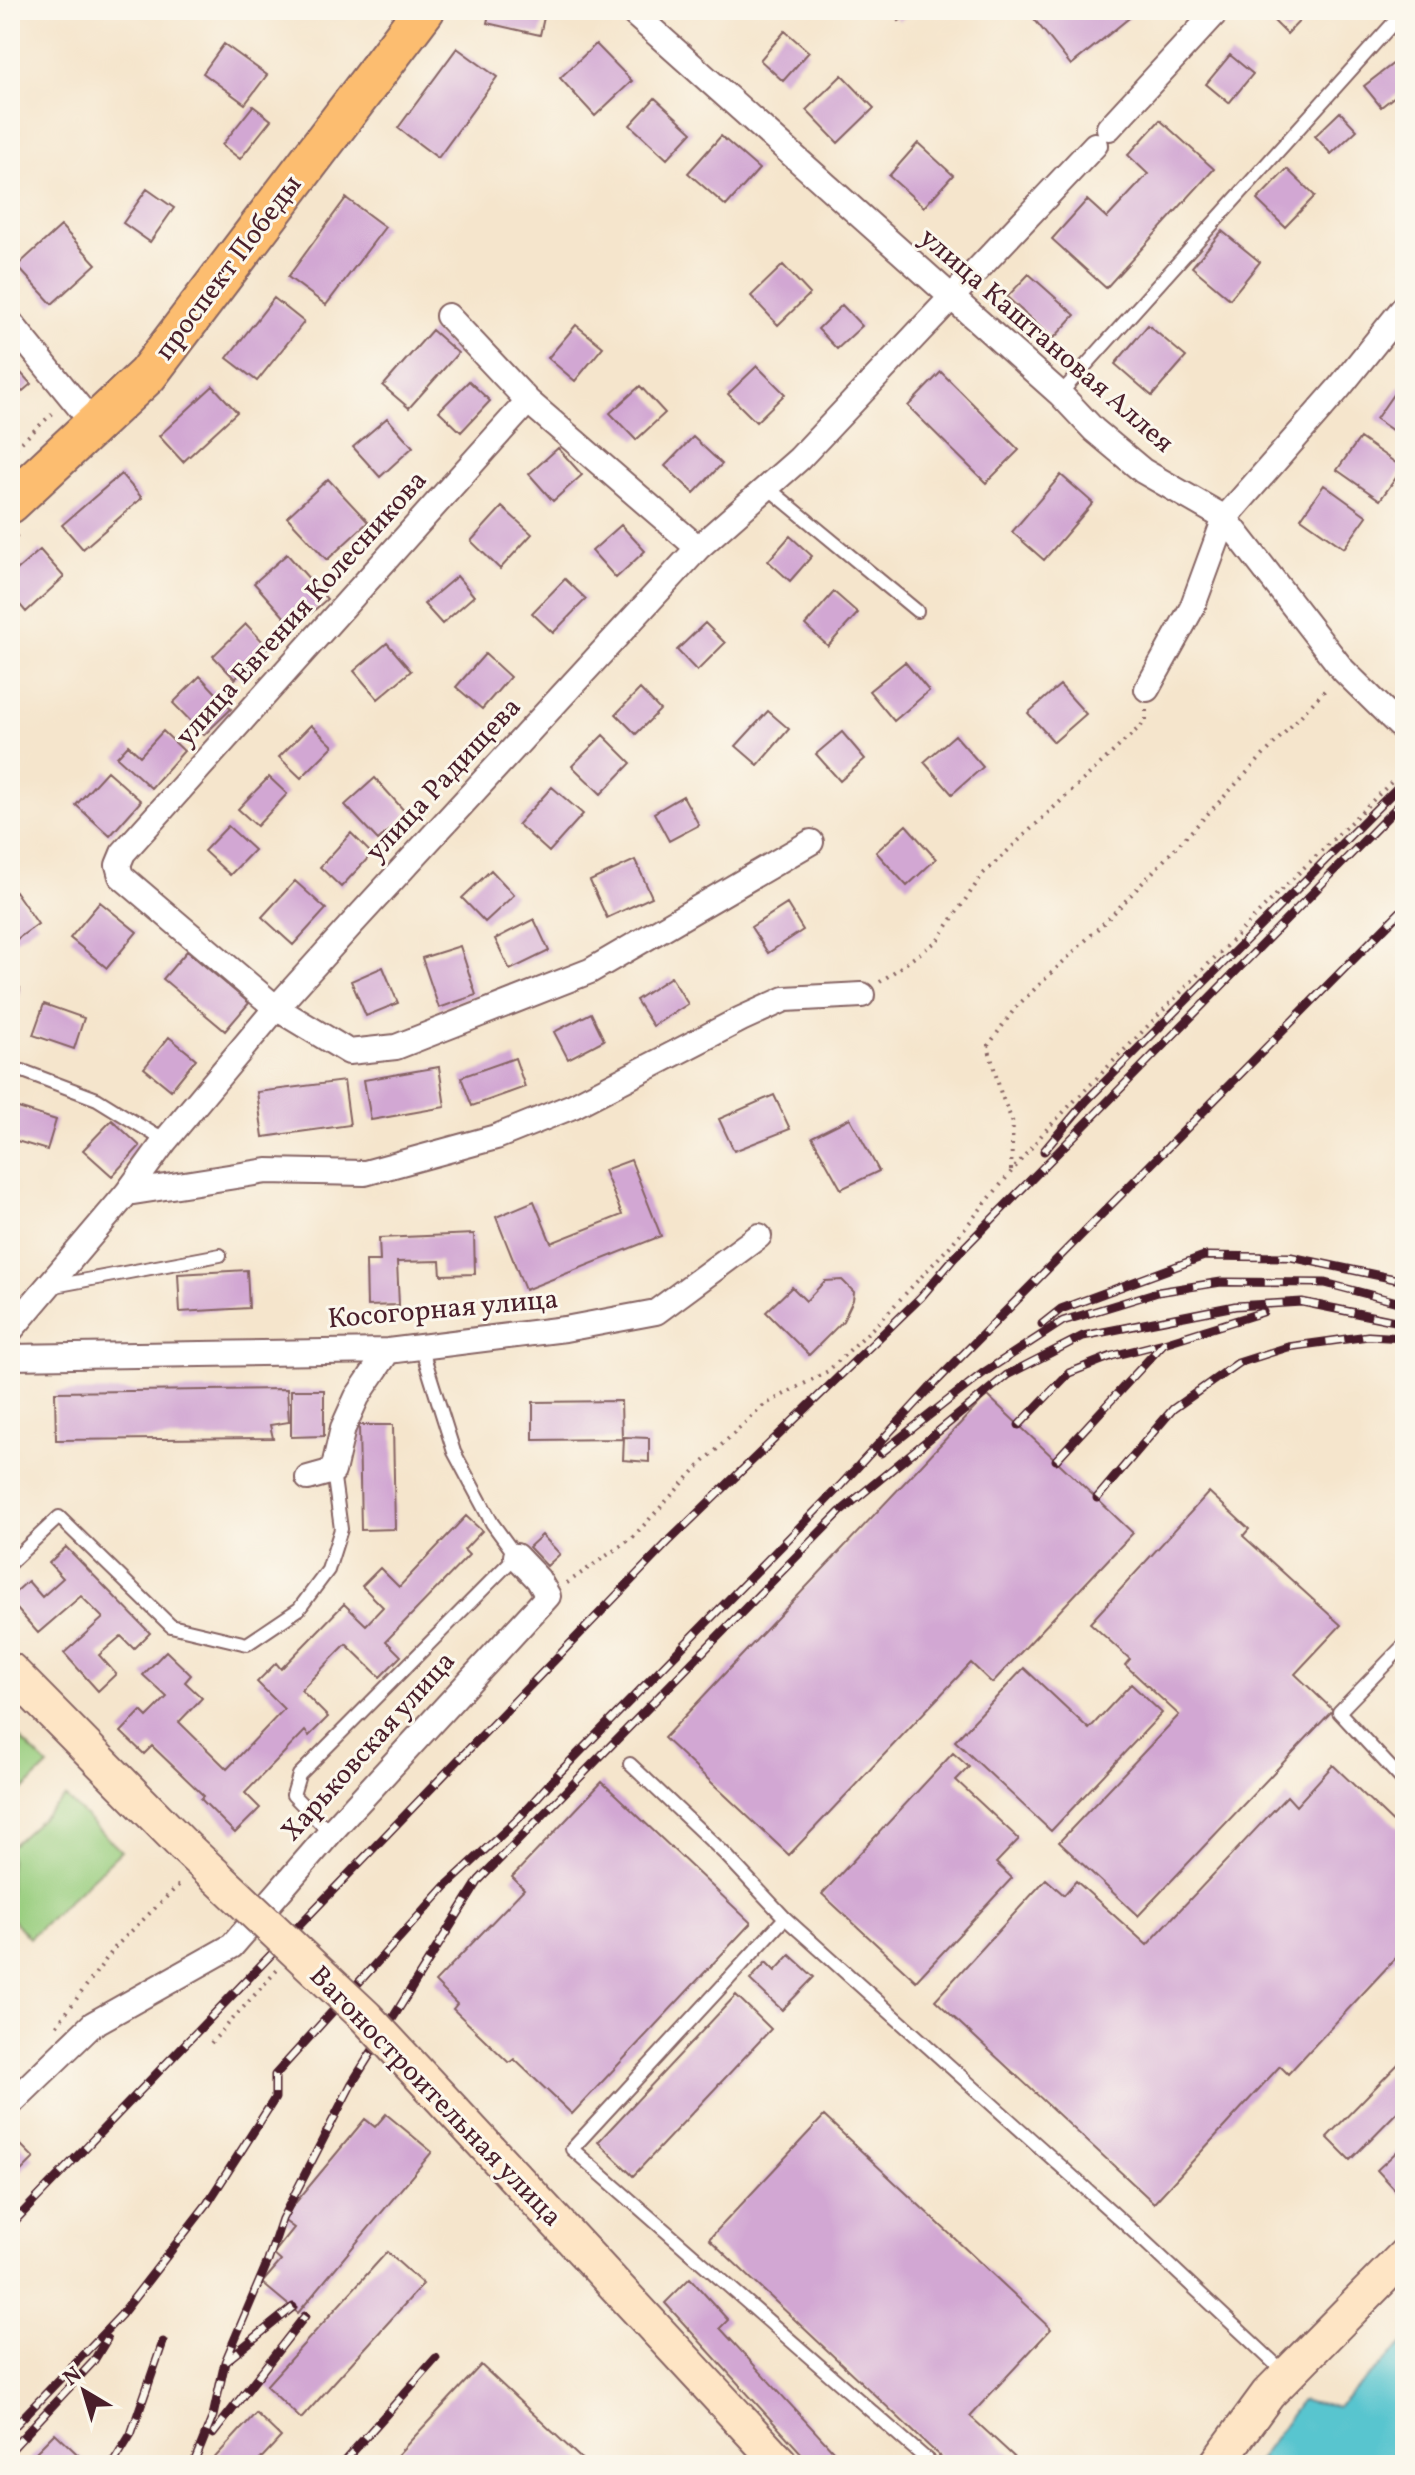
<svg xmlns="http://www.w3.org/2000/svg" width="1415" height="2475" font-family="Vollkorn,serif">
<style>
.green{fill:#98cd7e;stroke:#717654;stroke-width:2}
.water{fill:#58c5cf;stroke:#51727d;stroke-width:2}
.building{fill:#d2a7d3}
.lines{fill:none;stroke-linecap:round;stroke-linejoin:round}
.lane-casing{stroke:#866463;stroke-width:16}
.street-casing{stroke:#866463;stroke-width:28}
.secondary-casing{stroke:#866463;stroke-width:38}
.primary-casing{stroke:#866463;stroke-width:44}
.path{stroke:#866463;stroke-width:4;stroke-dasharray:2 6;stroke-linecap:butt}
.lane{stroke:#fff;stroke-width:12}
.street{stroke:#fff;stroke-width:24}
.secondary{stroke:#fee5c5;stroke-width:34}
.primary{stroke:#fcbd6f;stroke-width:40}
.rail-casing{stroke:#4a1f2b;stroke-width:9}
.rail{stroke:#fbf7ec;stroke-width:6;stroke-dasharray:18;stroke-linecap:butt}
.secondary-bridge-casing{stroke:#866463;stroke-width:38;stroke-linecap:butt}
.secondary-bridge{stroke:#fee5c5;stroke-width:34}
.labels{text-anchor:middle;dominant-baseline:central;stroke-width:6;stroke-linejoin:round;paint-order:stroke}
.street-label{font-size:28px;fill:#4a1f2b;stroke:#fbf7ec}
</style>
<rect width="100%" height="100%" fill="#fbf7ec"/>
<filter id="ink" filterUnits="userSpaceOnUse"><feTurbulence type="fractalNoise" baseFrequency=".0125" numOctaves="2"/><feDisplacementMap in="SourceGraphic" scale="16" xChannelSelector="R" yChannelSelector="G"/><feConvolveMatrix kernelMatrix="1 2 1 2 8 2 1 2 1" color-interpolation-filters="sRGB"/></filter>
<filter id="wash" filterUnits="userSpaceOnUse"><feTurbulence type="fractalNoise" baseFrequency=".006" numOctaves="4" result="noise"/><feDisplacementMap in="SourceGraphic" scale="32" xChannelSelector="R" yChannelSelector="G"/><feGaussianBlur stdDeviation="1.8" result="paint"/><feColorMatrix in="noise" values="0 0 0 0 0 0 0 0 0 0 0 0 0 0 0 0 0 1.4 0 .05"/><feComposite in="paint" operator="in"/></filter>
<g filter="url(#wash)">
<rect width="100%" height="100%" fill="#f5e5cc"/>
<path class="green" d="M10,1729L48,1766L10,1803Z
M65,1797L121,1851L29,1938L10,1917V1847Z"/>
<path class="water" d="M1405,2342V2465H1255L1301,2401L1337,2407Z"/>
<g id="blocks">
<path class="building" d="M490,10H533L545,13L540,35L487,23Z
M892,10H916L899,21Z
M1038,10H1139L1071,65L1031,15Z
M1271,10H1310L1287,34L1267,14Z
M785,31L809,52L783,81L760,60Z
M224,44L267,75L245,104L203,73Z
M596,44L632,81L595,116L560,78Z
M457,48L497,77L438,158L398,128Z
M1230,55L1253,74L1229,103L1206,84Z
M1394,63L1405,77V88L1381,107L1364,86Z
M842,75L874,108L838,143L806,110Z
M655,98L692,132L667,159L630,125Z
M253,106L271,120L240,159L222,145Z
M1340,112L1357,130L1331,154L1315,136Z
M1160,120L1214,169L1106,288L1052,239L1087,200L1107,218L1148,174L1128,155Z
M721,136L759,169L726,206L688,173Z
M918,143L953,175L924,207L889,176Z
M1287,169L1315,196L1285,227L1257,200Z
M147,189L174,208L150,242L123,223Z
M346,198L385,227L326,305L288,277Z
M61,226L96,264L52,304L17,266Z
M1222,231L1260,262L1230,299L1192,267Z
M783,265L810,294L778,325L751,296Z
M1029,274L1075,315L1053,339L1007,297Z
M274,298L304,322L257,381L227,358Z
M842,305L862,326L837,349L818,329Z
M576,325L603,347L575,381L548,358Z
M1148,325L1186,357L1152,396L1115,364Z
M432,330L458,353L409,408L383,386Z
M10,361L31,384L10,402Z
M757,366L785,394L756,422L728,394Z
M941,372L1019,450L986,483L908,406Z
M469,381L490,401L461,432L439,411Z
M213,386L237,412L183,462L159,436Z
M640,386L665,413L636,440L610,413Z
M1399,386L1405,390V439L1376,419Z
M387,418L413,447L380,477L353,447Z
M693,437L722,464L694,493L665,466Z
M1360,438L1403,468L1380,500L1337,470Z
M558,448L582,475L553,501L529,474Z
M121,474L142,498L83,549L62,525Z
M1061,475L1093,503L1044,560L1012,532Z
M328,479L368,522L327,560L287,517Z
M1324,485L1367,516L1344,548L1301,518Z
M502,507L532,534L500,569L471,541Z
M621,525L645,551L616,578L592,551Z
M790,536L812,556L790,581L768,561Z
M40,550L64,577L26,612L10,593V576Z
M287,554L327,599L294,628L254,583Z
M457,576L474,596L442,624L424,604Z
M565,579L586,599L553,633L532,613Z
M834,592L858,613L828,646L805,625Z
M705,623L725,643L697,671L677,650Z
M246,624L268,647L235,679L213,656Z
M387,643L411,671L378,699L354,671Z
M485,654L510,677L482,709L456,687Z
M905,662L929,691L894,721L869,691Z
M200,676L231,709L204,735L173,703Z
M1060,685L1086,714L1054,742L1028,713Z
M640,689L660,710L636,734L616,714Z
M768,711L789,729L758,765L736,746Z
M311,725L333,746L301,778L279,757Z
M163,731L184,751L151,788L117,757L128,745L140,756Z
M842,732L865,759L840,781L816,754Z
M603,735L631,763L601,794L572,766Z
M955,735L983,767L952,794L924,762Z
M107,771L141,801L110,836L76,805Z
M269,777L287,794L257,826L238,809Z
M375,778L407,814L378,840L345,805Z
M552,787L583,814L549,852L518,824Z
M683,796L699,825L669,841L654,813Z
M906,825L936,859L907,886L876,852Z
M228,826L254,850L230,875L204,851Z
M351,833L372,854L341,887L320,867Z
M635,860L652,897L607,918L590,881Z
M491,870L514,895L485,922L462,898Z
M295,881L326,909L293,945L262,917Z
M15,891L38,924L10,944V895Z
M100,902L137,932L107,968L70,938Z
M787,904L803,930L768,953L751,927Z
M534,919L549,951L510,970L495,939Z
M460,946L476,995L439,1008L422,958Z
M187,951L249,1003L225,1031L163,979Z
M383,967L398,1003L366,1016L351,981Z
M671,977L688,1004L653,1026L636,1000Z
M10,987L20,988L13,1028H10Z
M44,1004L84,1018L74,1049L33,1035Z
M591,1013L604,1040L568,1059L554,1032Z
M169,1037L196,1059L171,1090L144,1068Z
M515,1058L525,1087L472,1106L461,1077Z
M439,1067L445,1107L371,1120L364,1080Z
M344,1081L350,1125L263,1137L257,1092Z
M774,1095L790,1129L734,1151L719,1119Z
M15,1107L56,1120L47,1150L10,1139V1125Z
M850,1118L879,1171L841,1189L812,1137Z
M112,1120L140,1146L112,1176L83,1150Z
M631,1160L661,1236L525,1290L496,1217L534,1201L551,1243L622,1215L604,1170Z
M474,1234L475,1274L441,1275L440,1261L397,1262L399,1305L367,1306L366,1261H380L379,1238Z
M247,1270L249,1308L180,1312L178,1274Z
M842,1280L854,1292L853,1300L843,1321L809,1355L766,1312L792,1287L806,1301L825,1281Z
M287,1389L289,1422L270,1425L273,1438L56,1440L55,1392Z
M291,1390H324V1436L291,1437Z
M987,1395L1133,1533L992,1683L971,1663L789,1855L664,1738Z
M621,1401L622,1439L533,1440V1402Z
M359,1425H393L395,1529L361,1530Z
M624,1437L649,1438V1462L623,1460Z
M1209,1492L1249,1529L1243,1536L1341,1625L1295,1674L1333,1710L1138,1916L1059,1842L1179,1715L1125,1665L1130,1659L1090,1623Z
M466,1516L482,1531L464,1550L469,1555L386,1641L401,1656L380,1677L346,1644L301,1690L328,1717L309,1736L305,1731L245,1793L260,1808L235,1833L201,1799L204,1796L152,1746L144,1754L121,1732L141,1711L147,1717L167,1697L143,1675L166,1651L191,1675L185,1682L202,1698L179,1722L227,1769L284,1709L257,1682L276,1663L281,1669L344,1604L366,1625L383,1607L362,1586L380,1568L399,1587Z
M542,1535L560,1554L547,1566L529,1547Z
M66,1547L150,1633L134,1649L121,1636L99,1655L116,1674L98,1691L64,1653L103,1618L81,1596L38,1633L10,1601V1597L28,1581L42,1597L63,1578L49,1563Z
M1024,1668L1089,1729L1131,1684L1162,1713L1051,1831L955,1741Z
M953,1753L969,1767L956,1780L1019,1839L996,1863L1012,1878L916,1981L822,1894Z
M1333,1765L1405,1834V1948L1288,2074L1280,2066L1154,2203L935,2000L1046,1879L1064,1895L1076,1881L1147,1945L1287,1796L1296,1806Z
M602,1782L751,1923L572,2114L514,2059L509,2063L453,2009L457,2004L435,1982L524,1889L512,1877Z
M790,1955L814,1977L782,2010L750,1980L766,1962L775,1971Z
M736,1995L771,2029L633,2176L598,2142Z
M1405,2057V2104L1350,2160L1327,2137Z
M386,2114L432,2152L298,2313L262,2283L281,2261L273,2254L294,2228L282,2219L365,2119L375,2127Z
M824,2116L1051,2329L970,2416L1023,2465H949L709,2239Z
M15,2139L34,2158L10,2182V2144Z
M1405,2144V2196L1403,2198L1377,2170Z
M387,2252L423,2284L301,2419L266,2386Z
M690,2278L728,2320L720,2328L846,2465H812L665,2303Z
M481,2365L588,2465H388Z
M256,2413L281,2437L255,2465H208Z
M55,2433L89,2465H23Z"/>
</g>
</g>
<g filter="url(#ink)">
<use href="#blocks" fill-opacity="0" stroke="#866463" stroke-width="2"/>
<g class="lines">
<g class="lane-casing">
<path id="lane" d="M1060,394L1405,10
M767,487L917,611
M23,1071L97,1099L165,1141
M49,1287L220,1255
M10,1563L59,1517L171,1626L247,1644L299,1609L328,1570L341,1529L333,1471
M1405,1644L1339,1712L1405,1783
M630,1764L725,1854L785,1918L1143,2240L1287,2375
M330,1833L293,1795L299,1775L516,1556L492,1523L454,1452L421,1347
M785,1918L572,2149L933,2465"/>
</g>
<g class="street-casing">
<path id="street" d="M630,10L1060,394L1094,430L1143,471L1225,518L1343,670L1404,730
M1109,128L1218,10
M448,316L528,401
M10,322L94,425
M698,548L528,401L123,853L118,865L121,876L276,1008L349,1052L396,1047L590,971L811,842
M1147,689L1192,608L1225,518L1339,388L1405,306
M127,1193L267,1171L365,1173L496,1137L573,1106L741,1019L785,999L862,995
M10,1331L127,1193L165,1141L276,1008L349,927L698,548L799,459L1095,145
M10,1357L388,1351L565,1329L656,1312L759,1236
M308,1478L333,1471L343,1428L357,1397L388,1351
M10,2104L93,2024L232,1946L330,1833L548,1596L538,1579L516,1556"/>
</g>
<g class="secondary-casing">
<path id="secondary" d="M10,1670L183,1845
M1216,2465L1268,2394L1405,2255"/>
</g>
<g class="primary-casing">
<path id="primary" d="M10,503L147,375L424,10"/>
</g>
<path class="path" d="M10,453L55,411
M10,542L20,532
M880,982L937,941L983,874L1146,721V708
M1011,1170L1013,1123L1001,1094L988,1046L1016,1007L1112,915L1328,687
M567,1583L632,1538L695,1470L764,1405L828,1371L878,1323L950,1246L1045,1131L1276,895L1405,769
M57,2025L116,1946L182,1882
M211,2043L279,1968"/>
<use href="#lane" class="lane"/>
<use href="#street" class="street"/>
<use href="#secondary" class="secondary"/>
<use href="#primary" class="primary"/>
<g class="rail-casing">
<path id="rail" d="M1044,1151L1086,1101L1405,780
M1042,1324L1061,1309L1204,1256L1291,1257L1395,1279
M1019,1425L1069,1373L1112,1356L1164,1343
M881,1453L983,1373L1063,1321L1158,1292L1221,1282L1325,1283L1405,1304
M1056,1460L1164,1343L1263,1312
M1097,1498L1173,1409L1238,1363L1288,1347L1368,1336L1405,1338
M10,2226L670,1540L921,1297L954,1258L1405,799
M225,2362L268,2261L282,2219L351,2085L479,1880L840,1512L1007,1375L1083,1336L1235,1306L1302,1302L1405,1323
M10,2431L121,2315L207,2204L275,2098V2075L446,1886L518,1819L559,1773L840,1486L929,1389L1405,907
M213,2434L305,2316
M10,2451L93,2362L107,2339
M112,2465L131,2434L163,2342
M193,2465L213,2416L225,2362L293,2307
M341,2465L436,2358"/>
</g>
<use href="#rail" class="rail"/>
<g class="secondary-bridge-casing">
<path id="secondary-bridge" d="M183,1845L366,2017L782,2465"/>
</g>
<use href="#secondary-bridge" class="secondary-bridge"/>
</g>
</g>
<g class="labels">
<g class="street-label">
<text transform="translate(229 268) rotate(-53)">проспект Победы</text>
<text transform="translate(1046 341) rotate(41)">улица Каштановая Аллея</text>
<text transform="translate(302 609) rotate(-48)">улица Евгения Колесникова</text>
<text transform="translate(444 780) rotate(-47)">улица Радищева</text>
<text transform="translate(443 1310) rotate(-5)">Косогорная улица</text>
<text transform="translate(369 1747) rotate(-48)">Харьковская улица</text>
<text transform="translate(435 2097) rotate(46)">Вагоностроительная улица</text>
</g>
</g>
<rect width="1415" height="2475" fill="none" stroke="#fbf7ec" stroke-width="40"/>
<g transform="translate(84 2391) rotate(322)" stroke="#fbf7ec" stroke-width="6" paint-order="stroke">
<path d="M0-6L14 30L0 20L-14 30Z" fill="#4a1f2b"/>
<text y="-12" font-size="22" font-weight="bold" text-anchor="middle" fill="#4a1f2b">N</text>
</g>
</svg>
